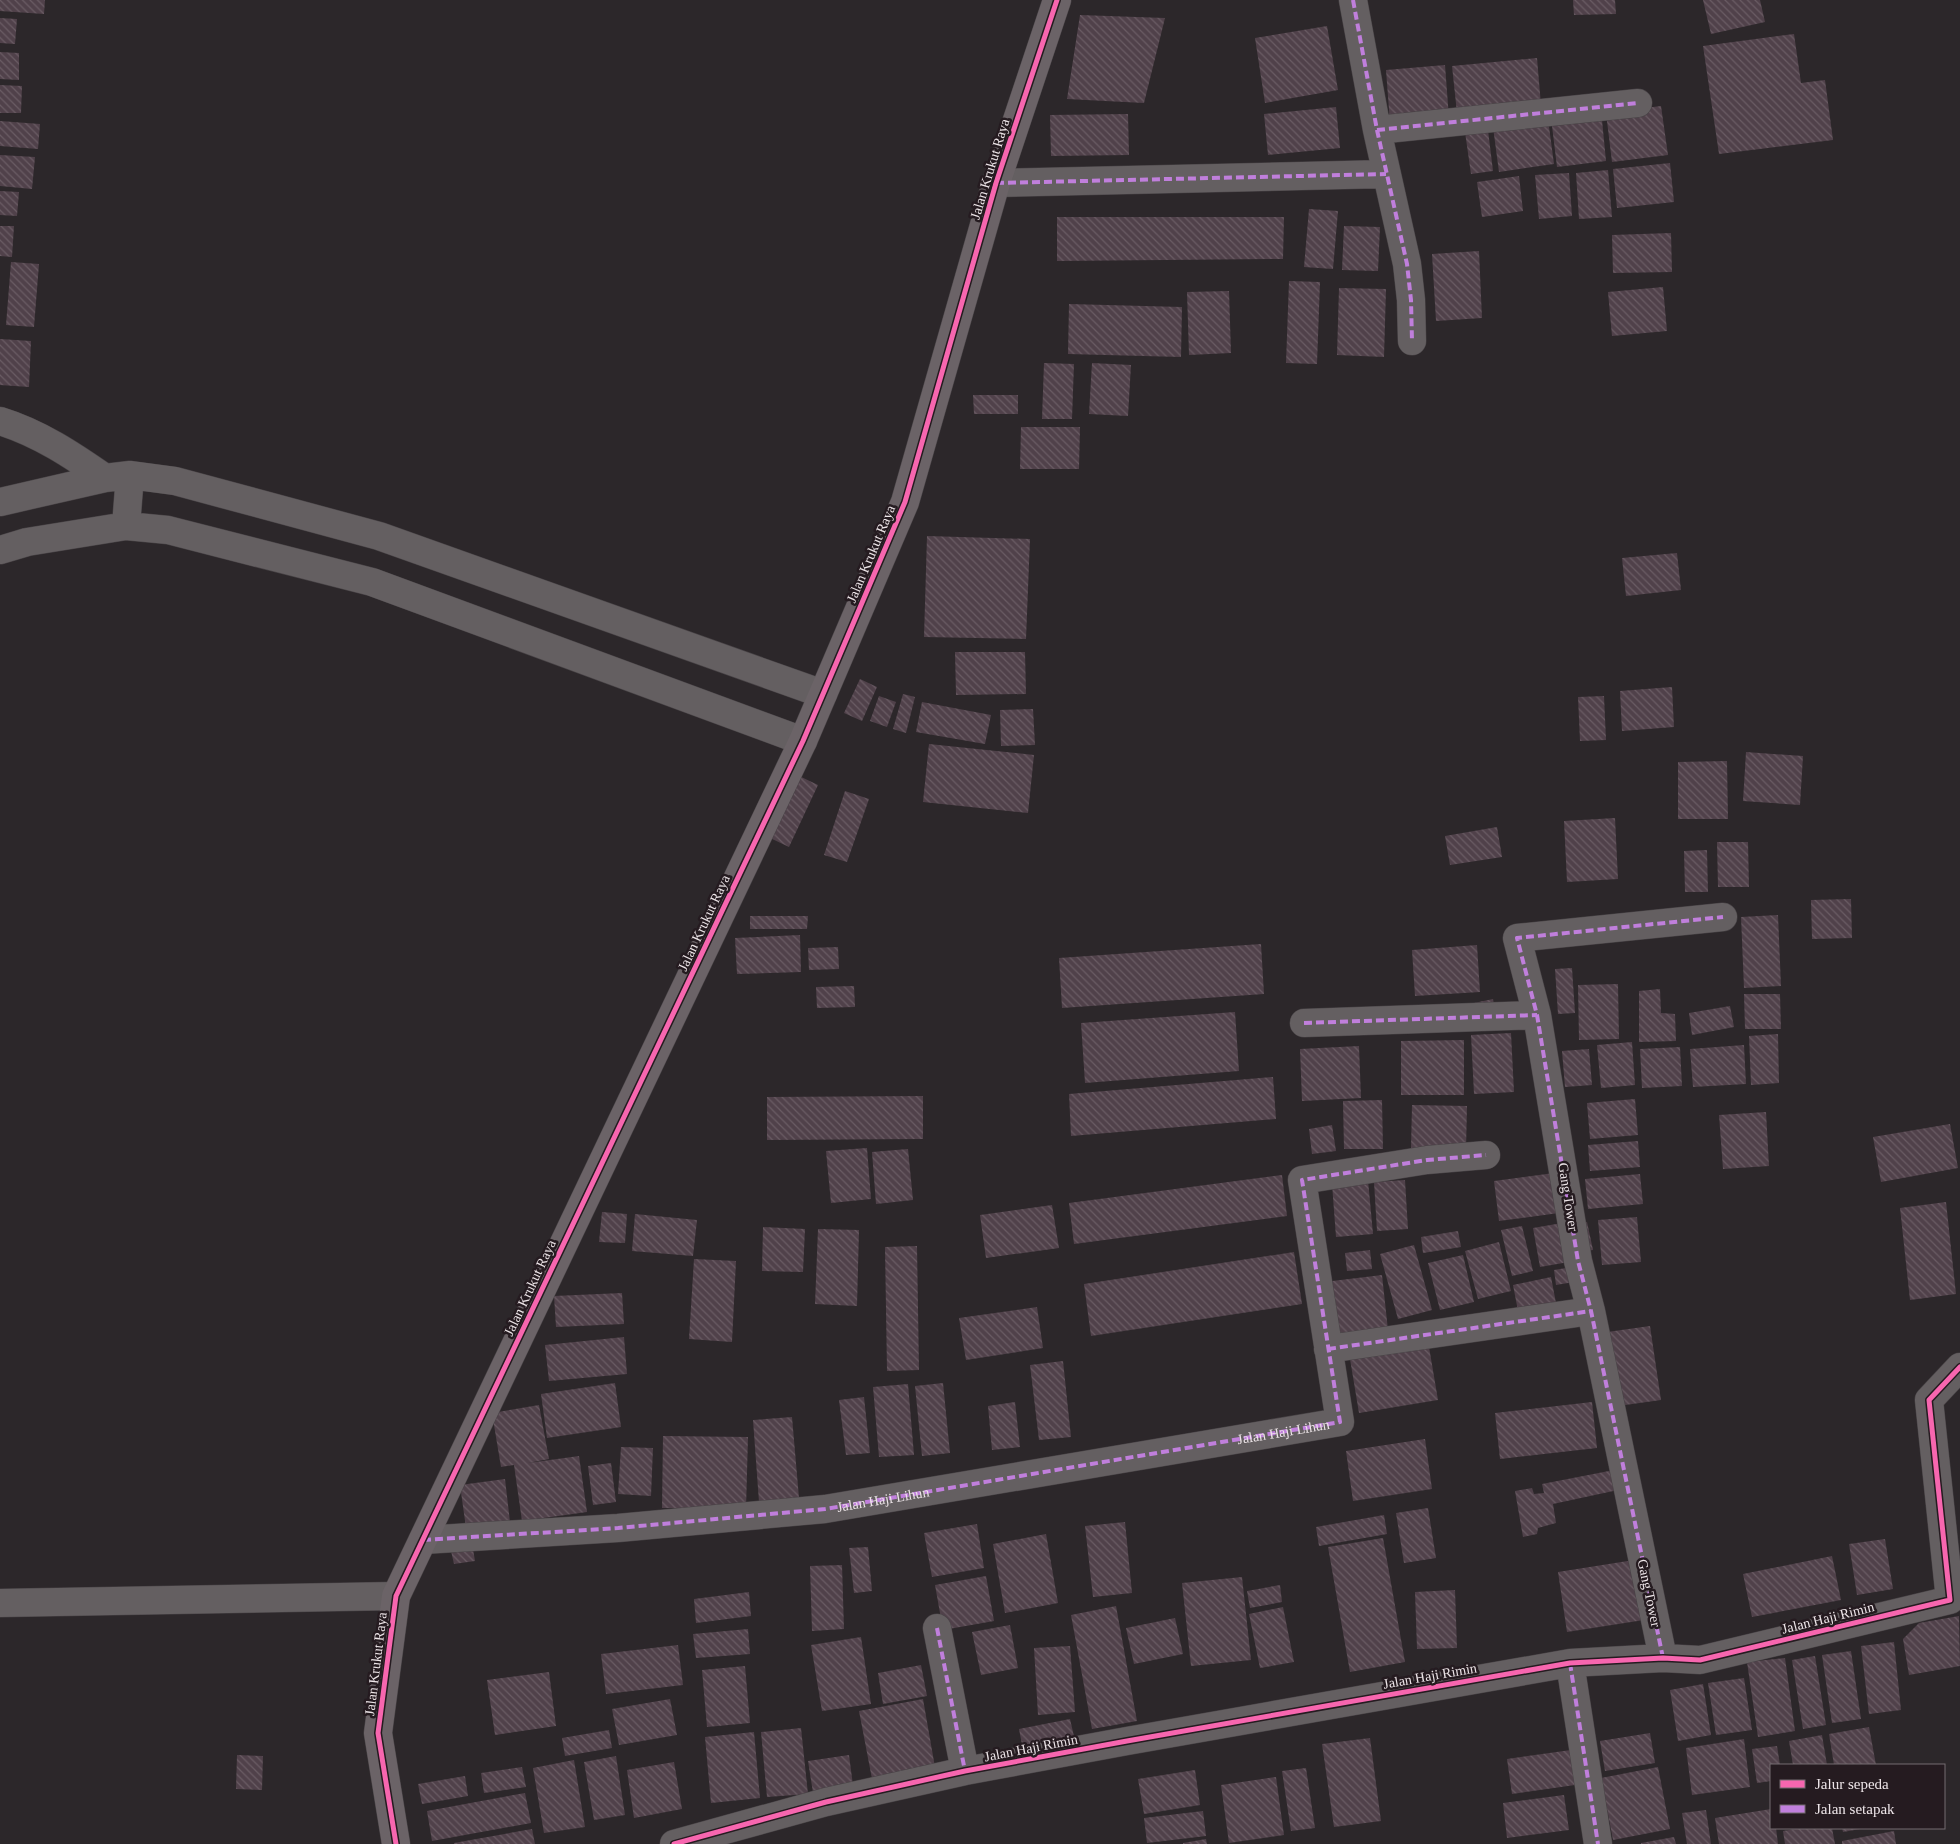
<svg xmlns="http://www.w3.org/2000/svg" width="1960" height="1844" font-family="'Times New Roman',serif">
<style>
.building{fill:url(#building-back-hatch)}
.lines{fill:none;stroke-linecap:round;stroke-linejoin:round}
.street-casing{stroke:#484346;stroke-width:29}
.secondary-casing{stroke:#484346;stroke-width:29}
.street{stroke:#645f61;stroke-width:28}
.secondary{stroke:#6b6367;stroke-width:28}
.quiet{stroke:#c07fdc;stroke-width:4;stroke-dasharray:8 4;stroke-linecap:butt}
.cycleway-casing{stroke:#251b20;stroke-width:8}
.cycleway{stroke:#f766af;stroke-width:5}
.labels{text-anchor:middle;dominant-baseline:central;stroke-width:5;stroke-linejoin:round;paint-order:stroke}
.street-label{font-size:14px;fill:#ede5e8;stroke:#251b20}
</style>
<defs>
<pattern id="building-back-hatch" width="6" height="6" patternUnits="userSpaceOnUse" patternTransform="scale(1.25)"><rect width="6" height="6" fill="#50414a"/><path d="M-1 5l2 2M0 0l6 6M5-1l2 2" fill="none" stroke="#6a5c64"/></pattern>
</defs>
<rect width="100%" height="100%" fill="#2c272a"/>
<path class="building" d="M0,0H45L44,14L0,11Z
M1573,0H1615L1616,14L1574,15Z
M1703,0H1760L1765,22L1711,34Z
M1080,15L1165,18L1144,103L1067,99Z
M0,18L17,19L15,44L0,43Z
M1327,26L1338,90L1265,103L1255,38Z
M1794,34L1801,83L1825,80L1833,140L1719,154L1703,46Z
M0,52L19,53V80L0,79Z
M1537,58L1541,105L1457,113L1452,66Z
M1445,65L1449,118L1390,123L1386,70Z
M0,85L22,86L21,113H0Z
M1661,106L1668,155L1612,162L1606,113Z
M1336,107L1340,148L1268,155L1264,114Z
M1128,114L1129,155L1051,156L1050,115Z
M1548,119L1554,164L1499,172L1493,127Z
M1602,120L1606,161L1557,167L1552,126Z
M0,121L40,124L38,149L0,146Z
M1487,122L1493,171L1471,174L1464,125Z
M0,155L35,157L32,189L0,186Z
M1670,163L1674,202L1617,208L1613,169Z
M1608,170L1612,217L1579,219L1576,173Z
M1569,173L1572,216L1539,219L1535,175Z
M1519,176L1523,211L1482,217L1477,182Z
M0,191L19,192L17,216L0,215Z
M1309,209L1338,211L1333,269L1304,267Z
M1057,217H1284L1283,259L1057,261Z
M0,226H14L12,257L0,256Z
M1344,226L1380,227L1378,271L1342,270Z
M1671,233L1672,272L1613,273L1612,235Z
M1479,251L1482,318L1436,321L1432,254Z
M11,262L39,264L34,327L6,325Z
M1289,281L1320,282L1317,364L1286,363Z
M1663,287L1667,331L1612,336L1608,292Z
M1339,288L1386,289L1384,357L1337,355Z
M1229,291L1231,353L1189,355L1187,292Z
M1069,304L1182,307L1181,357L1068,354Z
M0,339L31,341L29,387L0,385Z
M1044,363L1074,364L1072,419H1042Z
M1092,363L1131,365L1128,416L1089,414Z
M973,395H1018V414H974Z
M1021,427H1080L1079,469H1020Z
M927,536L1030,539L1026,639L924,637Z
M1677,553L1681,590L1626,596L1622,558Z
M955,652H1025L1026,694L956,695Z
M860,679L877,687L862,721L844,713Z
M1672,687L1674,727L1622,731L1620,691Z
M903,694L915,697L906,733L893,729Z
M879,696L896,702L887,727L870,721Z
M1604,696L1606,740L1580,741L1578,697Z
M922,702L991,715L985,744L916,732Z
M1033,709L1035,745L1001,746L1000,710Z
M929,744L1034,755L1028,813L923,802Z
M1746,752L1803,756L1800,805L1743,801Z
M1727,761L1728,819H1678V762Z
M795,774L818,785L789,847L766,836Z
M845,791L869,799L847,862L824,855Z
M1615,818L1618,879L1567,882L1564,821Z
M1497,827L1502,857L1450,865L1445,836Z
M1717,842H1748L1749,887H1718Z
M1707,850L1708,892H1685L1684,851Z
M1851,899L1852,938L1812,939L1811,900Z
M1778,915L1781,986L1744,988L1741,917Z
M750,916H808L807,929H750Z
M800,935L801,972L737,974L735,938Z
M1261,944L1264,994L1062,1008L1059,958Z
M1477,945L1480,992L1415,996L1412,950Z
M838,947L839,969L809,970L808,948Z
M1572,968L1575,1013L1558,1014L1555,969Z
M1618,984L1619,1039L1579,1040L1578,985Z
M854,986L855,1007L817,1008L816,987Z
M1660,989L1661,1013L1675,1014L1676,1041L1639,1042V991Z
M1744,994H1780L1781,1029H1745Z
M1493,999L1495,1009L1477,1013L1474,1003Z
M1730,1006L1734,1027L1692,1035L1689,1013Z
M1235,1012L1239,1071L1085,1083L1081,1023Z
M1511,1033L1514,1092L1474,1094L1471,1035Z
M1778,1034L1779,1083L1751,1085L1749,1036Z
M1464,1040V1095H1401V1041Z
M1632,1042L1635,1085L1601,1088L1597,1045Z
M1744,1045L1746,1084L1693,1087L1690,1049Z
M1359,1046L1361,1098L1302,1101L1300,1049Z
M1680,1047L1682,1086L1642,1088L1640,1049Z
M1589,1049L1592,1085L1565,1087L1562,1051Z
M1273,1077L1276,1119L1071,1136L1069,1094Z
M923,1096V1139L767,1140V1097Z
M1635,1099L1638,1135L1590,1139L1587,1103Z
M1382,1100L1383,1149H1344L1343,1101Z
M1412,1105L1467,1106L1466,1150L1411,1148Z
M1766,1112L1769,1166L1723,1169L1719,1115Z
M1950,1124L1958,1168L1881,1182L1873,1137Z
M1332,1125L1336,1151L1312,1154L1309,1129Z
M1638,1141L1640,1167L1590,1171L1588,1145Z
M867,1148L871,1199L831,1203L826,1151Z
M908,1149L913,1200L876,1204L872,1152Z
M1554,1173L1559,1213L1499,1221L1494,1181Z
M1640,1174L1643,1204L1588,1209L1585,1179Z
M1282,1175L1287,1216L1074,1244L1069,1203Z
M1368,1180L1373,1234L1336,1237L1332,1184Z
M1405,1180L1408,1229L1377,1231L1374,1182Z
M1946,1202L1956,1294L1910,1300L1900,1208Z
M1052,1205L1059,1248L986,1258L980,1215Z
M602,1212L627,1214L625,1243L599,1242Z
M635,1214L697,1220L693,1256L632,1251Z
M1637,1217L1641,1262L1602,1265L1598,1220Z
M1587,1222L1593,1250L1579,1252L1574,1225Z
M1562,1223L1569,1262L1540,1267L1533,1228Z
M1522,1226L1533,1271L1512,1276L1501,1230Z
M763,1227L805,1229L803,1272L762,1271Z
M818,1229L859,1230L857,1306L815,1304Z
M1458,1231L1461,1247L1423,1253L1421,1237Z
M1499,1242L1511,1291L1478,1299L1465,1251Z
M1414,1245L1432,1310L1398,1319L1380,1254Z
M917,1246L919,1370L887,1371L885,1247Z
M1370,1250L1372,1269L1347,1271L1345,1253Z
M1294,1252L1302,1304L1091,1336L1084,1284Z
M1463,1255L1474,1302L1440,1310L1428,1263Z
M694,1259L736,1261L732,1342L689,1339Z
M1572,1267L1574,1282L1556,1285L1554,1270Z
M1382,1275L1388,1330L1330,1336L1324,1282Z
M1551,1277L1556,1303L1518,1311L1513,1285Z
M622,1293L624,1324L556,1327L554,1296Z
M1037,1307L1043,1348L966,1360L959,1318Z
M1650,1326L1661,1400L1611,1407L1600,1333Z
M624,1337L627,1374L549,1381L545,1345Z
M1428,1341L1438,1400L1359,1413L1349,1353Z
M1063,1361L1071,1437L1039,1440L1030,1365Z
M615,1383L621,1427L547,1438L541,1394Z
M943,1383L950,1453L922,1456L915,1386Z
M908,1384L914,1455L879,1457L873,1387Z
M864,1397L870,1453L846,1455L839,1400Z
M1015,1402L1020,1447L992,1450L988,1406Z
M1592,1402L1597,1448L1500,1459L1495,1413Z
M539,1405L549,1459L528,1463L579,1456L587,1512L522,1521L514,1465L501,1467L492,1413Z
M792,1417L799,1498L759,1502L753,1420Z
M663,1436L748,1437L746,1509L662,1508Z
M1425,1439L1432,1489L1353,1501L1346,1451Z
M621,1447L653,1448L651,1496L618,1494Z
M611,1463L616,1502L593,1505L588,1466Z
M1614,1470L1618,1490L1553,1504L1556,1523L1538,1528L1537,1534L1523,1537L1515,1491L1532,1488L1534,1494L1544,1493L1542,1484Z
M505,1479L510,1522L466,1528L460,1485Z
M1428,1508L1436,1558L1404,1563L1396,1513Z
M1384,1515L1387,1534L1319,1546L1316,1527Z
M1125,1522L1132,1593L1093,1597L1085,1526Z
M977,1524L984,1568L932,1577L924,1533Z
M1046,1534L1058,1603L1005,1613L993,1544Z
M1383,1538L1405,1662L1350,1672L1328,1547Z
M1885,1539L1893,1589L1857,1595L1849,1544Z
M868,1547L872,1591L854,1593L849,1548Z
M473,1549L475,1561L454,1564L451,1551Z
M1832,1556L1841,1600L1752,1617L1743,1574Z
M1634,1560L1644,1620L1567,1632L1558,1572Z
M842,1565L844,1629L812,1631L810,1566Z
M986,1576L994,1621L943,1630L935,1585Z
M1242,1577L1251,1660L1191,1666L1182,1583Z
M1280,1585L1282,1602L1250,1608L1247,1591Z
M1455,1590L1457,1648L1417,1649L1415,1592Z
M749,1592L751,1616L696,1623L694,1599Z
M1116,1606L1137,1721L1092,1729L1071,1615Z
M1283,1607L1294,1662L1260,1668L1249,1614Z
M1959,1616L1960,1666L1909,1675L1903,1639L1919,1623Z
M1175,1618L1183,1654L1134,1664L1126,1628Z
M1010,1625L1018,1668L981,1675L972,1632Z
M748,1629L750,1654L696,1658L693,1634Z
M861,1637L871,1704L822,1711L811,1645Z
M1894,1642L1901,1710L1869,1714L1861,1646Z
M678,1645L683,1685L606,1694L601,1654Z
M1070,1646L1075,1712L1038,1715L1034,1648Z
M1851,1651L1861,1719L1832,1723L1822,1655Z
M1815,1656L1826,1725L1803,1729L1792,1660Z
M1785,1658L1795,1731L1758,1737L1747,1662Z
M921,1665L927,1696L883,1704L878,1673Z
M745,1666L750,1723L707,1727L702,1670Z
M549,1672L556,1726L495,1735L487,1680Z
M1744,1678L1752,1730L1716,1735L1708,1683Z
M1703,1684L1711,1735L1678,1741L1670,1690Z
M670,1699L677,1735L619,1745L612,1709Z
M923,1699L936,1773L873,1784L859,1711Z
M1070,1719L1076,1745L1024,1755L1019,1729Z
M1869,1727L1876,1765H1834L1829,1734Z
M801,1728L808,1794L767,1797L761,1732Z
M609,1730L612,1748L565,1756L562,1738Z
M754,1732L760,1798L711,1803L705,1737Z
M1650,1733L1655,1763L1605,1771L1600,1741Z
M1822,1735L1827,1765H1793L1789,1741Z
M1370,1738L1381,1821L1334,1827L1322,1744Z
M1744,1739L1750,1787L1692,1795L1686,1748Z
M1777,1746L1780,1765H1771V1781L1757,1783L1752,1749Z
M1571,1750L1575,1785L1512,1794L1507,1759Z
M237,1755L263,1756L262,1790L236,1789Z
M849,1755L854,1793L814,1799L808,1761Z
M616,1756L625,1815L594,1820L584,1762Z
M574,1760L585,1827L544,1833L533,1768Z
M674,1762L682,1809L634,1818L627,1770Z
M522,1767L526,1787L484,1793L481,1773Z
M1658,1767L1670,1829L1613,1840L1601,1778Z
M1306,1768L1315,1828L1291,1831L1282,1771Z
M1195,1770L1200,1805L1144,1814L1138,1779Z
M465,1776L468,1796L422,1804L418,1784Z
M1276,1777L1284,1835L1229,1843L1221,1785Z
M525,1793L531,1823L432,1841L427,1811Z
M1564,1795L1569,1830L1507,1838L1503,1803Z
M1771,1809V1828H1776L1778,1844H1719L1715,1818Z
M1706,1810L1711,1844H1687L1682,1813Z
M1203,1811L1206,1836L1147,1843L1144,1818Z
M1801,1828H1832L1835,1844H1785L1783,1831Z
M1842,1828H1860V1829L1843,1832Z
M532,1829L535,1844H454V1843Z
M1894,1831L1896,1844H1842V1841Z
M1674,1837L1676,1844H1641V1843Z
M1206,1839L1207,1844H1183V1843Z"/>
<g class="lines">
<g class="street-casing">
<path id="street" d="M1353,0L1377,130L1407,264L1411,300L1412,341
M1377,130L1638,103
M996,183L1386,174
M0,421C39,433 72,455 105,478
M0,502L105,478L130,475L175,481L379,536L823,694
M126,526L130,475
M0,550L27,542L126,526L168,530L372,582L803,741
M1304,1023L1537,1015
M1328,1349L1591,1311
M423,1540L618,1528L825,1509L1340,1422L1302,1180L1427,1160L1486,1155
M0,1603L396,1596
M937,1628L965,1771
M1663,1658L1591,1311L1578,1261L1537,1015L1517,938L1723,917
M1570,1663L1598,1844
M674,1844L826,1802L965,1771L1127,1741L1570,1663L1663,1658L1700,1660L1950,1600L1929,1400L1960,1367"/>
</g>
<g class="secondary-casing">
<path id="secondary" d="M396,1844L378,1733L396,1596L803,741L905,502L996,183L1057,0"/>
</g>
<use href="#street" class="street"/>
<use href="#secondary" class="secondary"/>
<g class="quiet">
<path d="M1353,0L1377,130L1407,264L1411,300L1412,341"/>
<path d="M1377,130L1638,103"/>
<path d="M996,183L1386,174"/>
<path d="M1304,1023L1537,1015"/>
<path d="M1328,1349L1591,1311"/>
<path id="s1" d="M423,1540L618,1528L825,1509L1340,1422L1302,1180L1427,1160L1486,1155"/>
<path d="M937,1628L965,1771"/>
<path d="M1663,1658L1591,1311L1578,1261L1537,1015L1517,938L1723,917"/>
<path d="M1570,1663L1598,1844"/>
</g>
<g class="cycleway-casing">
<path id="cycleway" d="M396,1844L378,1733L396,1596L803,741L905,502L996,183L1057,0
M674,1844L826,1802L965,1771L1127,1741L1570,1663L1663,1658L1700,1660L1950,1600L1929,1400L1960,1367"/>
</g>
<use href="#cycleway" class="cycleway"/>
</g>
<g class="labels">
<g class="street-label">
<text transform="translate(990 169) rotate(-73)">Jalan Krukut Raya</text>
<text transform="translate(871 554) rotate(-67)">Jalan Krukut Raya</text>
<text transform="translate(704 923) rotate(-65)">Jalan Krukut Raya</text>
<text transform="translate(1568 1197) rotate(81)">Gang Tower</text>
<text transform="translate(530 1288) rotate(-65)">Jalan Krukut Raya</text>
<text stroke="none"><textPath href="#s1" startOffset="868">Jalan Haji Lihun</textPath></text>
<text stroke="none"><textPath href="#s1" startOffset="462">Jalan Haji Lihun</textPath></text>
<text transform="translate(1649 1593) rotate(78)">Gang Tower</text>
<text transform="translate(1828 1618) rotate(-14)">Jalan Haji Rimin</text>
<text transform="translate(376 1664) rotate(-83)">Jalan Krukut Raya</text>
<text transform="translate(1430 1676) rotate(-10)">Jalan Haji Rimin</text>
<text transform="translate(1031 1748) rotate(-11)">Jalan Haji Rimin</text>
</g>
</g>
<rect x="1770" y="1764" width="175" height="65" fill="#251b20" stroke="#756c70"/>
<rect x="1780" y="1780" width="25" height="8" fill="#f766af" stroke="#756c70"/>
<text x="1815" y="1789" font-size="15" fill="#ede5e8">Jalur sepeda</text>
<rect x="1780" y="1805" width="25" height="8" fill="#c07fdc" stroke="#756c70"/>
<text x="1815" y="1814" font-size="15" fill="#ede5e8">Jalan setapak</text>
</svg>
